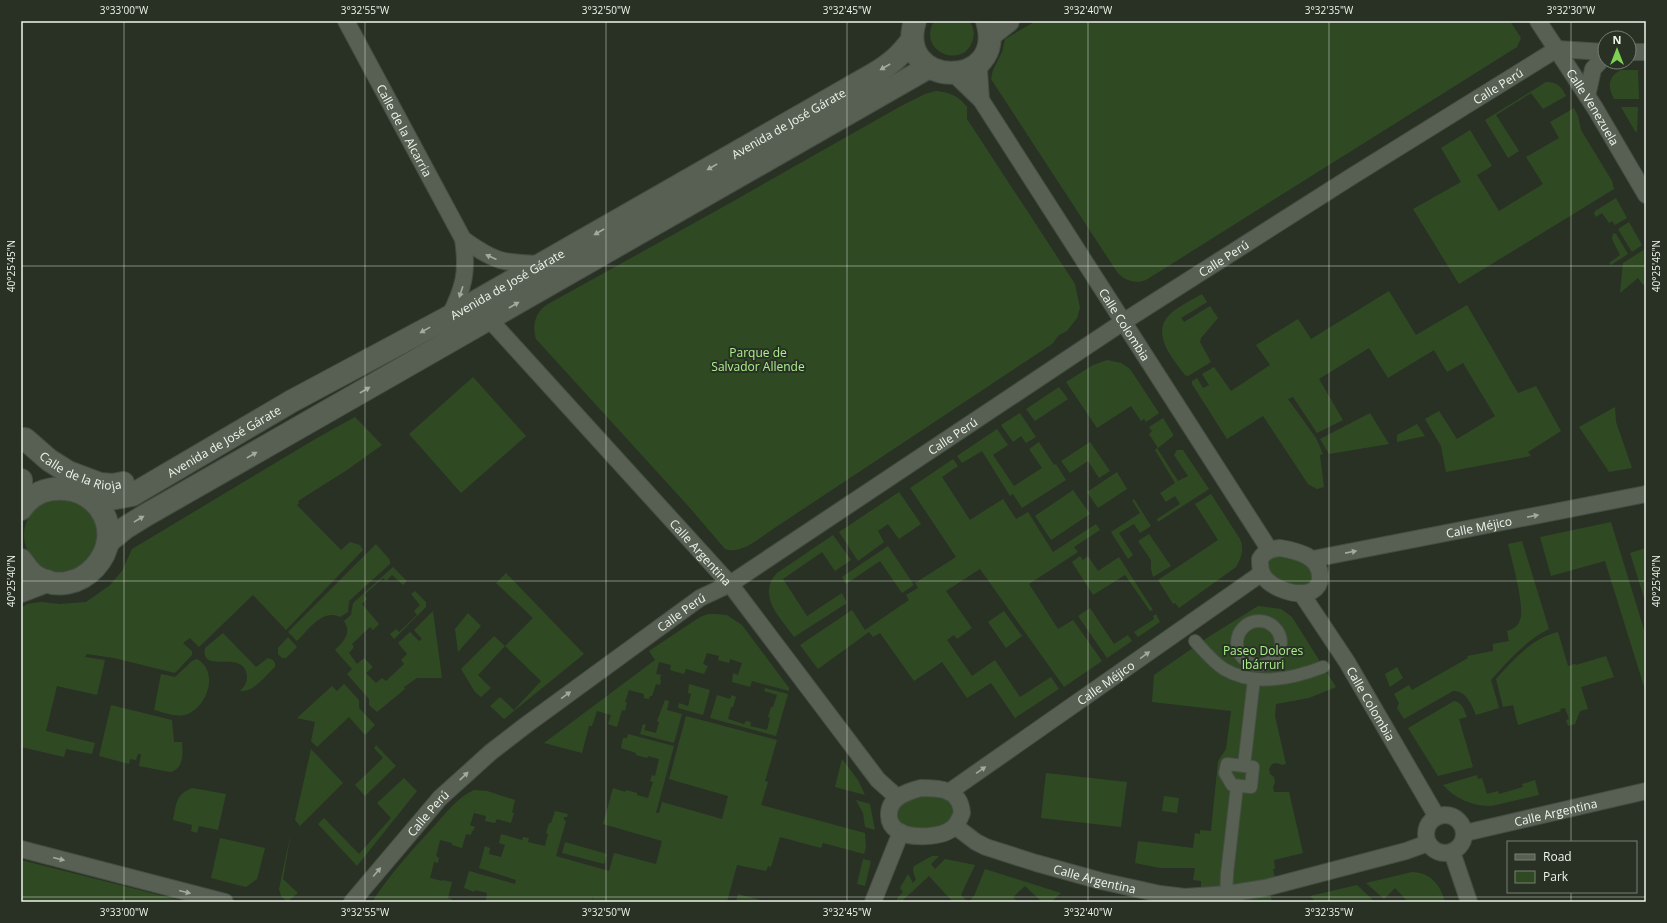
<svg xmlns="http://www.w3.org/2000/svg" width="1667" height="923" font-family="'Open Sans',sans-serif">
<style>
.green{fill:#2f4a23}
.lines{fill:none;stroke-linecap:round;stroke-linejoin:round}
.pedestrian-casing{stroke:#464e44;stroke-width:14}
.minor-casing{stroke:#464e44;stroke-width:18}
.secondary-casing{stroke:#464e44;stroke-width:24}
.pedestrian{stroke:#576053;stroke-width:12}
.minor{stroke:#576053;stroke-width:16}
.secondary{stroke:#576053;stroke-width:22}
.oneway{fill:#a3aaa0}
.ticks{fill:none;stroke:#eff4ed;stroke-width:1;stroke-opacity:0.45}
.labels{text-anchor:middle;dominant-baseline:central;stroke-width:4;stroke-linejoin:round;paint-order:stroke}
.street-label{font-size:12px;fill:#eff4ed;stroke:#293125}
.park-label{font-size:12px;fill:#acf08e;stroke:#293125}
.neatline{fill:none;stroke:#eff4ed;stroke-width:1.5}
.ticks-label{font-size:10px;text-anchor:middle;fill:#eff4ed}
</style>
<rect width="100%" height="100%" fill="#293125"/>
<path class="green" d="M934,21H969C973,26 975,32 973,39C965,71 916,52 934,21Z
M1036,21H1510L1521,38L1517,47L1146,280C1135,284 1125,281 1117,272L991,79L993,70L1002,52L1005,39Z
M1621,70H1638L1639,99H1614C1608,87 1607,77 1621,70Z
M1546,82C1557,82 1561,86 1566,96L1543,109L1531,93L1496,115L1519,151L1508,158L1485,120Z
M936,91C949,92 959,96 967,107V119L1075,284L1080,308L1077,318L1067,331L1059,335L1052,344L773,529C759,538 742,555 725,549L690,508L536,339C532,325 535,312 548,304L723,207L901,106L925,94Z
M1621,107H1638L1637,132L1635,131Z
M1574,108L1578,116L1581,130L1612,181L1614,189L1459,284L1413,209L1461,182L1441,148L1470,130L1492,166L1477,175L1499,211L1543,184L1526,157L1559,138L1550,122Z
M1616,198L1627,218L1615,225L1612,221L1609,223L1602,213L1596,217L1594,213L1595,211Z
M1629,222L1642,245L1632,252L1618,229Z
M1613,233L1616,234L1628,254L1611,265L1609,263L1620,255L1612,239Z
M1645,249L1646,252V283L1643,285L1638,278L1620,293L1623,263Z
M1389,291L1416,335L1467,305L1518,393L1536,386L1561,431L1528,452L1531,456L1446,472L1441,446L1425,419L1439,411L1457,439L1495,416L1463,363L1447,372L1434,350L1388,378L1369,348L1319,379L1343,420L1317,433L1293,397L1288,399L1316,438L1323,454L1320,455L1324,487L1317,489L1308,484L1263,416L1227,439L1192,384V381L1197,378L1203,388L1209,385L1202,374L1214,367L1231,391L1270,365L1256,345L1298,319L1311,339Z
M1202,294L1207,302L1181,318L1184,322L1210,306L1218,318L1201,338L1200,342L1211,362L1188,376L1185,375C1173,359 1150,334 1170,314C1179,306 1192,300 1202,294Z
M1107,360L1121,363L1130,369L1159,413L1146,422L1144,419L1141,421L1131,406L1097,428L1066,382L1093,365Z
M473,377L526,436L461,493L409,434Z
M1059,387L1068,399L1035,421L1026,409Z
M1615,407L1616,422L1632,468L1609,472L1579,427Z
M1020,413L1036,437L1026,443L1021,436L1013,442L1001,425Z
M1370,413L1389,444L1329,454L1320,439Z
M355,417L382,445L347,470L298,501L299,503L297,505L341,550L350,542L360,545L363,550L286,630L253,595L199,647L190,638L183,643L192,651V655L175,673L114,658L87,654L85,657L105,660L97,695L57,686L46,731L95,743L92,754L66,749L64,757L21,747V608L27,604L41,602L60,604L86,602L109,586L122,571L132,549L317,438Z
M1163,418L1173,434V436L1158,448L1149,434L1152,431L1149,427Z
M1417,424L1425,436L1397,442V435Z
M997,429L1008,445L993,455L1014,486L1042,468L1029,449L1039,442L1054,465L1056,464L1066,480L1022,508L1013,494L1010,496L982,451L962,463L957,456Z
M1090,442L1110,471L1099,478L1088,461L1070,473L1061,461Z
M1157,448L1178,481L1188,476L1174,455L1177,450H1183L1209,489L1158,522L1157,519L1180,504L1175,496L1166,502L1160,493L1175,483L1155,450Z
M953,459L958,466L942,477L970,520L1003,499L1016,519L1028,512L1053,552L1096,524L1100,530L1074,547L1078,552L1029,584L1058,629L1073,620L1102,661L1064,687L980,569L946,591L972,628L957,639L954,635L947,640L972,676L995,660L1020,697L1051,677L1059,689L1015,718L991,683L967,698L942,662L914,681L880,633L873,637L869,632L818,669L800,645L852,610L865,630L909,600L906,595L918,588L915,583L956,557L910,488Z
M1117,472L1127,489L1098,508L1087,492Z
M1073,490L1090,514L1051,540L1035,516Z
M899,492L921,524L899,539L888,524L878,531L884,542L858,561L839,532Z
M1211,494L1240,539C1244,549 1242,557 1236,567L1179,608L1175,603L1173,604L1158,580L1218,540L1195,504Z
M24 535a37 37 0 1 1 74 0a37 37 0 1 1-74 0Z
M1134,499L1151,526L1140,533L1134,524L1119,533L1133,555L1128,559L1111,532L1140,513L1132,500Z
M1611,522L1646,636V693L1605,561L1551,576L1540,537Z
M1149,534L1171,566L1153,577L1151,569V560L1138,541Z
M833,535L851,560L835,571L822,552L783,579L807,616L842,593L847,603L794,637C781,618 756,596 777,573Z
M1522,541L1549,629C1526,640 1508,661 1491,680L1499,708L1476,715C1471,704 1467,691 1453,691L1404,719L1397,708L1399,703L1394,694L1409,685L1412,690L1468,658L1467,656L1493,651V644L1509,641L1507,631C1515,629 1520,624 1521,616C1523,599 1512,561 1508,544Z
M376,544L390,560V564L349,601L348,612L340,617C323,608 308,630 297,641L288,632Z
M888,546L914,585L902,593L880,561L846,584L842,577Z
M1646,548V604L1630,553Z
M1277,555C1292,556 1317,563 1311,582C1297,591 1286,583 1272,578L1266,563L1270,557Z
M1080,556L1083,560L1088,556L1098,571L1119,557L1153,610L1150,611L1125,575L1093,595L1072,562Z
M393,567L407,581L403,585L392,575L386,581L383,578L364,595L367,599L362,604L379,624L373,630L370,627L352,644L354,647L349,653L357,664L364,658L373,667L366,673L376,683L382,678L386,681L404,664L401,660L407,654L398,643L410,632L419,641L422,639L414,630L433,611L442,678H417L404,687L405,689L377,712L369,705V699L347,674L352,669L335,650C344,641 352,633 344,621L351,615L353,603Z
M506,573L584,654L504,719L490,706L500,697L514,710L541,681L505,646L478,675L491,688L481,697L475,692L461,669L494,636L505,646L533,618L496,583Z
M415,591L426,602V607L394,639L390,634L396,629L399,632L417,615L414,611L420,605L411,594Z
M1258,606L1281,609L1292,617L1336,687L1309,698L1276,704L1275,716L1286,764L1282,765L1277,763L1272,764L1269,769L1270,774L1274,777L1275,783L1273,787L1274,792H1289L1303,853L1274,860L1275,869H1273L1275,878L1270,893L1272,902H1192L1201,901V881L1193,880L1195,868H1160L1135,863L1138,841L1193,848L1195,833L1200,834V830L1211,831L1218,761L1226,749L1231,711L1152,702L1154,675L1210,636Z
M1090,608L1114,644L1128,635L1132,641L1107,658L1078,616Z
M1004,611L1022,636L1006,648L988,622Z
M468,613L481,626L458,652L455,629Z
M708,614H715L727,615L742,625L789,688V691L752,681L750,687L732,682L733,673L738,675L742,663L730,659L729,663L718,660L719,656L707,653L703,664L708,666L704,674L686,669L684,674L670,670L671,665L659,662L656,674L661,675L660,679L661,680L660,685L656,684L652,696H650L649,699L644,698V694L629,690L625,702H627L625,711L622,710L617,727L608,724L611,715L597,711L592,726H589L582,753L544,743L655,660L649,651L700,617Z
M1156,614L1160,622L1138,637L1134,632L1154,619L1153,616Z
M1558,632L1568,666L1575,664L1576,665L1606,656L1614,677L1581,687L1588,709L1580,711L1575,724L1568,726L1566,720L1569,719L1565,708L1560,709L1561,711L1518,725L1513,705L1503,707L1496,679C1513,660 1532,638 1558,632Z
M223,633L256,667L268,658L273,660L275,663V667C266,675 253,693 240,691C244,687 247,683 247,677C245,647 200,676 205,648Z
M288,637L297,647L286,658H282L278,654V648Z
M197,659C219,672 208,705 188,714C177,718 165,713 154,710L161,674L175,677L192,661Z
M1397,667L1403,678L1390,687L1385,674Z
M344,684L359,700V708L375,725L365,735L349,717L317,747L311,741L315,722L297,718L332,686L337,691Z
M689,684L710,690L703,715L678,708L679,703L688,706L691,694L688,693Z
M765,688L788,694L776,736L710,718L717,695L730,699L732,695L736,697L733,707H731L728,719L744,724L746,721L751,722L750,726L767,730L770,718L768,717L771,707H773L777,695L764,691Z
M665,700L669,701L667,710L682,714L674,743L640,734L643,724L646,725L644,730L656,733L659,722L657,721Z
M1454,701C1462,702 1464,710 1467,717L1459,719L1473,767L1438,776L1408,728Z
M111,705L172,720L174,742H182C183,753 184,769 170,772L139,766L141,754H138L136,760L130,759L129,764L99,756Z
M686,716L777,740L765,781L768,782L761,805L865,833L866,847L864,854L823,843L821,848L780,837L771,867L768,866L766,871L737,865L727,902H604L597,900L596,902H592L593,896L591,902H487L486,900L487,893L475,890L474,892L464,888L469,871L515,884L516,880L479,868L485,846L490,848L489,854L501,857L505,845L499,843L501,834L522,840L523,837L529,838L528,842L545,846L548,834L546,833L549,823H551L555,811L568,814L567,817H564V820L566,821L556,856L609,871L614,853L656,864L662,841L603,824L613,788L625,792L626,790L637,793V795L648,798L653,782L650,781L652,775L655,776L659,759L648,756L647,758L636,755V753L621,748L623,738H627L628,734L674,746L656,813H659L662,802L722,819L728,796L669,779Z
M376,745L396,766L365,796L355,785L383,758L374,748Z
M311,749L343,783L300,826L295,820Z
M842,759L858,780L865,795L835,787Z
M1046,773L1127,782L1121,827L1041,818Z
M1477,775L1478,779L1482,778L1487,794L1498,791L1499,794L1523,787L1522,784L1535,780L1539,795L1491,806C1472,806 1456,799 1443,785Z
M404,778L417,791L357,866L318,824L324,818L359,854L391,818L377,803Z
M192,788L226,794L218,830L199,826L197,833L191,831L192,825L173,820C177,803 175,795 192,788Z
M474,790L487,791L515,800L512,812L514,813L511,823L497,819L495,823L485,821L486,816L474,813L470,825L475,827L473,831H472L471,835L466,834L462,848L452,845V843L440,840L436,856L439,858L438,863L434,862L430,878L442,881V880L452,882L448,898L452,899L451,902H372C390,874 413,849 436,824C447,812 459,796 474,790Z
M925,796L946,799L956,806L954,820L937,829L911,830L897,823L895,811C901,801 914,797 925,796Z
M1164,796L1179,798L1177,813L1162,811Z
M856,800L870,804L875,830L865,827L863,813Z
M291,832L283,879L298,893L287,902L281,896L279,889Z
M220,838L265,848L257,879L246,887L211,878Z
M565,842L607,854L604,864L562,853Z
M932,856H939L931,864L935,869L945,859L975,865L961,895L968,902H953L929,876L903,900L905,902H896L898,897L903,892L900,888L908,874L913,883L916,879L914,875L913,869L914,866Z
M863,859L871,861L865,886L857,884Z
M21,860L187,902H21Z
M985,869L1061,893L1051,902H1042L1025,886L1013,897L1018,902H969L974,896Z
M1412,872C1431,873 1440,884 1445,902H1408L1395,888L1384,899L1366,883Z
M1357,885L1375,902H1316L1310,896Z
M738,894L768,902H736Z"/>
<g class="lines">
<g class="pedestrian-casing">
<path id="pedestrian" d="M1237 643a22 22 0 1 1 44 0a22 22 0 1 1-44 0Z
M1195,641C1204,651 1213,662 1224,669C1254,687 1292,679 1323,667
M1227,764L1253,767L1251,787L1232,785L1225,773Z
M1244,766L1254,679
M1226,901L1227,874L1237,786"/>
</g>
<g class="minor-casing">
<g id="minor">
<path id="s1" d="M346,21L463,239C468,272 464,288 449,317"/>
<path id="s2" d="M1538,21L1595,108L1646,195"/>
<path d="M1629,52H1646"/>
<path id="s3" d="M954,74L981,100L1269,549"/>
<path d="M1587,96L1593,69L1605,56"/>
<path d="M981,100L979,71L982,58"/>
<path d="M463,239C496,263 504,263 543,264"/>
<path id="s4" d="M489,319L730,584L878,780L897,797"/>
<path d="M1280,548C1297,551 1321,556 1320,578C1320,583 1317,588 1312,591C1297,598 1270,588 1262,574C1260,569 1260,564 1260,559C1265,551 1271,549 1280,548Z"/>
<path id="s5" d="M1313,559L1646,494"/>
<path id="s6" d="M1301,593L1347,662L1437,817"/>
<path d="M921,788C941,788 960,789 962,813C960,818 958,823 954,827C943,838 911,839 898,831C892,827 889,822 889,816C888,798 906,792 921,788Z"/>
<path id="s7" d="M949,792L1262,573"/>
<circle cx="1445" cy="834" r="19"/>
<path id="s8" d="M955,826L976,842L986,847L1036,863L1101,881L1160,894L1185,897L1227,894L1265,888L1406,851L1428,843"/>
<path id="s9" d="M1465,833L1646,791"/>
<path d="M21,849L225,902"/>
<path d="M1452,852L1469,902"/>
<path id="s10" d="M352,902L440,798L491,752L526,725L700,598L730,584L1123,322L1354,175L1557,49L1605,52"/>
<path d="M873,902L901,832"/>
</g>
</g>
<g class="secondary-casing">
<g id="secondary">
<path d="M915,21C894,89 1008,91 987,21"/>
<path d="M990,35L1008,21"/>
<path id="s11" d="M25,439L49,460L68,472L100,484L113,485L123,483"/>
<path d="M21,480V499"/>
<path id="s12" d="M88,496L110,499L132,495L292,401L449,317L874,74C891,64 900,56 912,40"/>
<path d="M21,509C31,494 47,487 65,489C79,490 91,497 99,507C130,548 78,604 35,576C29,572 25,565 21,560"/>
<path d="M108,542L125,528L146,515L929,67"/>
<path d="M21,591L47,581"/>
</g>
</g>
<use href="#pedestrian" class="pedestrian"/>
<use href="#minor" class="minor"/>
<use href="#secondary" class="secondary"/>
</g>
<defs><path id="oneway-solid" d="M-6-.8H1V-3.2L6.5 0L1 3.2V.8H-6Z"/></defs>
<g class="oneway">
<use href="#oneway-solid" transform="translate(885 67) rotate(150)"/>
<use href="#oneway-solid" transform="translate(712 167) rotate(150)"/>
<use href="#oneway-solid" transform="translate(599 232) rotate(150)"/>
<use href="#oneway-solid" transform="translate(491 257) rotate(-156)"/>
<use href="#oneway-solid" transform="translate(461 292) rotate(108)"/>
<use href="#oneway-solid" transform="translate(514 305) rotate(-30)"/>
<use href="#oneway-solid" transform="translate(425 330) rotate(151)"/>
<use href="#oneway-solid" transform="translate(365 390) rotate(-30)"/>
<use href="#oneway-solid" transform="translate(252 455) rotate(-30)"/>
<use href="#oneway-solid" transform="translate(1533 516) rotate(-11)"/>
<use href="#oneway-solid" transform="translate(139 519) rotate(-31)"/>
<use href="#oneway-solid" transform="translate(1351 552) rotate(-11)"/>
<use href="#oneway-solid" transform="translate(1145 655) rotate(-36)"/>
<use href="#oneway-solid" transform="translate(566 695) rotate(-36)"/>
<use href="#oneway-solid" transform="translate(981 770) rotate(-35)"/>
<use href="#oneway-solid" transform="translate(464 776) rotate(-43)"/>
<use href="#oneway-solid" transform="translate(59 859) rotate(14)"/>
<use href="#oneway-solid" transform="translate(377 872) rotate(-50)"/>
<use href="#oneway-solid" transform="translate(185 892) rotate(14)"/>
</g>
<path class="ticks" d="M124,21V902M365,21V902M606,21V902M847,21V902M1088,21V902M1329,21V902M1571,21V842M21,266H1646M21,581H1646M1571,892V902M21,897H1646"/>
<g class="labels">
<g class="street-label">
<text stroke="none"><textPath href="#s10" startOffset="1413">Calle Perú</textPath></text>
<text stroke="none"><textPath href="#s2" startOffset="102">Calle Venezuela</textPath></text>
<text stroke="none"><textPath href="#s12" startOffset="799">Avenida de José Gárate</textPath></text>
<text stroke="none"><textPath href="#s1" startOffset="124">Calle de la Alcarria</textPath></text>
<text stroke="none"><textPath href="#s10" startOffset="1089">Calle Perú</textPath></text>
<text stroke="none"><textPath href="#s12" startOffset="475">Avenida de José Gárate</textPath></text>
<text stroke="none"><textPath href="#s3" startOffset="304">Calle Colombia</textPath></text>
<text stroke="none"><textPath href="#s10" startOffset="765">Calle Perú</textPath></text>
<text stroke="none"><textPath href="#s12" startOffset="151">Avenida de José Gárate</textPath></text>
<text stroke="none"><textPath href="#s11" startOffset="66">Calle de la Rioja</textPath></text>
<text stroke="none"><textPath href="#s5" startOffset="169">Calle Méjico</textPath></text>
<text stroke="none"><textPath href="#s4" startOffset="315">Calle Argentina</textPath></text>
<text stroke="none"><textPath href="#s10" startOffset="441">Calle Perú</textPath></text>
<text stroke="none"><textPath href="#s7" startOffset="191">Calle Méjico</textPath></text>
<text stroke="none"><textPath href="#s6" startOffset="131">Calle Colombia</textPath></text>
<text stroke="none"><textPath href="#s9" startOffset="93">Calle Argentina</textPath></text>
<text stroke="none"><textPath href="#s10" startOffset="117">Calle Perú</textPath></text>
<text stroke="none"><textPath href="#s8" startOffset="151">Calle Argentina</textPath></text>
</g>
<g class="park-label">
<text x="758" y="352">Parque de<tspan x="758" dy="14">Salvador Allende</tspan></text>
<text x="1263" y="650">Paseo Dolores<tspan x="1263" dy="14">Ibárruri</tspan></text>
</g>
</g>
<rect width="1667" height="923" fill="none" stroke="#293125" stroke-width="44"/>
<rect x="1507" y="841" width="130" height="52" fill="#293125" stroke="#787f75"/>
<rect x="1515" y="854" width="20" height="6" fill="#576053" stroke="#787f75"/>
<text x="1543" y="861" font-size="12" fill="#eff4ed">Road</text>
<rect x="1515" y="871" width="20" height="12" fill="#2f4a23" stroke="#787f75"/>
<text x="1543" y="881" font-size="12" fill="#eff4ed">Park</text>
<g transform="translate(1617 50)"><circle r="19" fill="#293125" stroke="#787f75"/>
<path d="M0-3L7 15L0 10L-7 15Z" fill="#7ed153"/>
<text y="-6" font-size="11" font-weight="bold" text-anchor="middle" fill="#eff4ed">N</text>
</g>
<rect x="22" y="22" width="1623" height="879" class="neatline"/>
<g class="ticks-label">
<text x="124" y="14">3°33'00"W</text>
<text x="365" y="14">3°32'55"W</text>
<text x="606" y="14">3°32'50"W</text>
<text x="847" y="14">3°32'45"W</text>
<text x="1088" y="14">3°32'40"W</text>
<text x="1329" y="14">3°32'35"W</text>
<text x="1571" y="14">3°32'30"W</text>
<text transform="translate(11 266) rotate(-90)" y="4">40°25'45"N</text>
<text transform="translate(1656 266) rotate(-90)" y="4">40°25'45"N</text>
<text transform="translate(11 581) rotate(-90)" y="4">40°25'40"N</text>
<text transform="translate(1656 581) rotate(-90)" y="4">40°25'40"N</text>
<text x="124" y="916">3°33'00"W</text>
<text x="365" y="916">3°32'55"W</text>
<text x="606" y="916">3°32'50"W</text>
<text x="847" y="916">3°32'45"W</text>
<text x="1088" y="916">3°32'40"W</text>
<text x="1329" y="916">3°32'35"W</text>
</g>
</svg>
